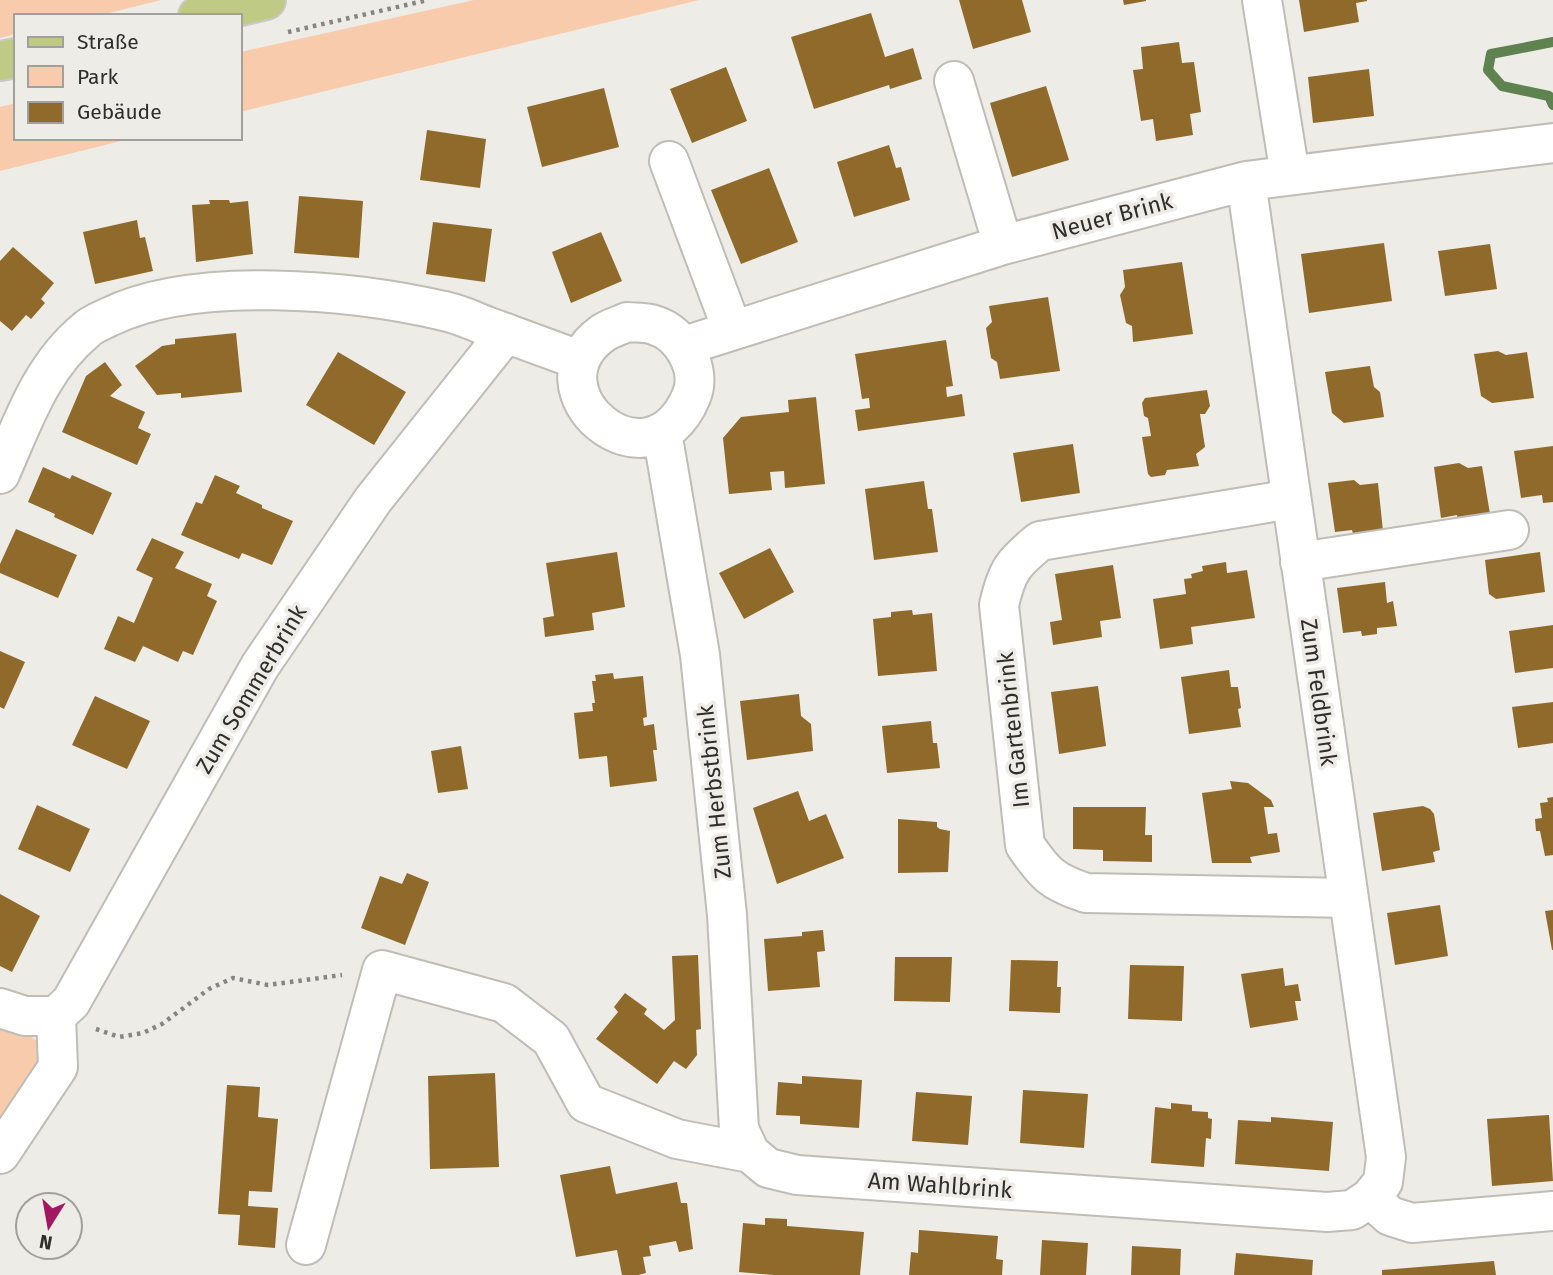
<svg xmlns="http://www.w3.org/2000/svg" width="1553" height="1275" font-family="'Fira Sans',sans-serif">
<style>
.green{fill:#f7cbac}
.lines{fill:none;stroke-linecap:round;stroke-linejoin:round}
.stream{stroke:#5f8350;stroke-width:10}
.building{fill:#906a2b}
.minor-casing{stroke:#bebdb6;stroke-width:42}
.major-casing{stroke:#c9c9c8;stroke-width:42}
.path{stroke:#878582;stroke-width:4.5;stroke-dasharray:3.5 5;stroke-linecap:butt}
.minor{stroke:#fff;stroke-width:38}
.major{stroke:#bfca84;stroke-width:38}
.labels{text-anchor:middle;dominant-baseline:central;stroke-width:7;stroke-linejoin:round;paint-order:stroke}
.street-label{font-size:23px;fill:#2f2e2c;stroke:#eeece6}
</style>
<rect width="100%" height="100%" fill="#eeece6"/>
<path class="green" d="M0,0H161L97,16H16V34L0,38Z
M474,0H699L240,112V52Z
M16,103V138H133L0,171V107Z
M0,1024C20,1030 39,1035 47,1057L0,1128Z"/>
<g class="lines">
<path class="stream" d="M1553,42L1491,54L1488,70L1502,86L1549,96L1553,105"/>
</g>
<path class="building" d="M959,0H1022L1031,32L973,49Z
M1123,0H1146V1L1124,5Z
M1299,0H1367V1L1356,3L1359,22L1304,32Z
M871,13L885,57L913,48L922,79L890,89L889,85L814,109L791,37Z
M1179,42L1182,63L1194,62L1201,112L1190,114L1193,135L1156,141L1153,119L1141,121L1133,70L1143,69L1141,47Z
M726,67L747,121L692,143L670,89Z
M1369,69L1374,116L1313,123L1308,77Z
M1046,86L1069,160L1012,177L990,103Z
M604,88L619,147L542,167L527,107Z
M427,130L486,139L480,188L420,180Z
M889,145L896,168L901,167L910,200L854,217L837,162Z
M769,168L798,242L741,264L711,190Z
M299,196L363,201L359,258L294,253Z
M209,200H229L230,203L248,201L253,254L196,262L192,205L210,204Z
M137,220L140,238L145,237L153,271L95,284L83,232Z
M433,222L492,229L485,282L426,274Z
M601,232L622,281L571,303L552,252Z
M1384,243L1392,301L1309,313L1301,254Z
M1490,244L1497,289L1445,296L1438,251Z
M13,247L54,283L41,299L45,303L31,319L26,315L12,331L0,321V261Z
M1182,262L1193,334L1133,342L1132,326L1126,323L1120,295L1125,287L1123,270Z
M1048,297L1060,371L1000,379L997,362L991,358L986,328L992,322L989,306Z
M236,333L242,392L181,398V393L157,395L135,366L162,346L175,344V339Z
M946,340L953,386L946,387L947,397L962,394L965,416L858,431L855,410L870,408L869,398L862,399L855,354Z
M1498,351L1506,355L1527,352L1534,398L1492,403L1481,396L1474,354Z
M338,352L406,392L374,445L306,405Z
M105,362L122,385L110,396L145,412L138,428L151,434L137,465L62,432L86,376Z
M1370,366L1374,387L1380,392L1384,417L1344,423L1332,413L1325,372Z
M1207,390L1210,406L1205,414H1200L1205,447L1196,454L1199,466L1167,470L1165,475L1151,477L1148,474L1142,437L1151,436L1148,418L1144,416L1142,403L1145,398Z
M816,397L825,484L785,488L784,471L770,472L772,490L729,494L723,438L741,417L789,412L788,400Z
M1073,444L1080,493L1021,502L1013,453Z
M1553,446V502L1543,503L1542,495L1521,498L1514,451Z
M1459,463L1468,468L1482,466L1490,514L1458,520L1457,515L1441,518L1434,467Z
M43,467L70,479L72,475L112,493L93,535L54,517L55,514L28,502Z
M215,475L240,486L236,493L262,505V508L293,521L272,565L242,553L239,559L181,535L196,502L202,504Z
M1354,480L1360,485L1378,483L1383,531L1353,534L1352,530L1335,532L1328,483Z
M924,481L928,509H932L938,552L874,560L865,489Z
M16,529L77,555L58,598L0,573V564Z
M152,538L184,552L175,568L212,584L207,596L217,601L193,655L183,651L178,662L143,646L135,662L104,649L118,616L134,623L153,578L136,570Z
M770,548L794,592L744,619L719,573Z
M617,552L625,607L592,613L594,630L545,637L543,618L554,616L546,563Z
M1540,552L1545,592L1496,599L1489,594L1485,560Z
M1226,562L1227,573L1247,570L1255,618L1191,627L1193,644L1160,649L1153,599L1186,594L1184,579L1192,578L1191,574L1203,571L1202,566Z
M1113,565L1121,618L1100,621L1102,637L1053,645L1050,622L1062,620L1055,574Z
M1385,582L1387,603L1393,601L1397,626L1377,628V634L1362,636L1361,631L1343,633L1337,588Z
M912,610L913,615L932,613L937,671L878,676L873,619L891,617V612Z
M1553,625V668L1515,673L1509,631Z
M0,651L25,662L4,709L0,707Z
M1229,670L1231,687H1238L1241,708L1238,709L1241,727L1189,734L1181,677Z
M613,673L614,679L643,676L647,717L643,718L644,726L654,724L657,750H653L657,781L610,787L607,756L579,759L574,713L593,711L592,703H595L592,681H596L595,675Z
M1098,686L1106,746L1059,754L1051,692Z
M799,694L801,716L811,724L813,751L747,760L740,701Z
M95,696L150,721L127,769L72,745Z
M1553,702V743L1518,748L1512,707Z
M931,721L933,743H937L940,768L887,773L882,726Z
M461,746L468,789L438,793L431,751Z
M1230,781L1248,783L1271,800L1274,807H1264L1268,834L1277,833L1280,852L1250,857L1252,863H1212L1202,793L1232,789Z
M798,791L809,821L826,814L844,858L777,884L753,808Z
M1553,797V855L1545,856L1540,831H1536L1535,819L1542,818L1540,803L1548,802L1547,798Z
M37,805L90,829L70,872L18,849Z
M1423,806L1430,809L1434,814L1440,850L1433,852L1435,862L1382,871L1373,813Z
M1073,807H1146L1145,835H1152V862L1103,861V850L1073,849Z
M898,819L937,822V827L940,829L950,831L948,872L898,873Z
M407,873L429,882L405,945L361,928L380,876L402,884Z
M0,894L40,916L12,972L0,966Z
M1440,905L1448,956L1395,965L1387,913Z
M1553,910V950H1552L1545,911Z
M823,930L825,951L817,952L820,987L768,991L764,939L802,936V932Z
M698,955L701,1029L696,1030L697,1055L686,1069L674,1061L657,1084L596,1039L618,1012L614,1007L625,993L647,1009L644,1014L664,1030L675,1020L672,956Z
M895,957H952L950,1002L894,1001Z
M1011,960L1058,961L1057,987H1061L1060,1013L1009,1011Z
M1130,965L1184,966L1182,1021L1128,1019Z
M1283,968L1285,986L1298,984L1301,1001H1295L1298,1020L1250,1028L1241,974Z
M495,1073L499,1167L430,1169L428,1076Z
M802,1076L862,1080L859,1128L800,1124V1116L776,1115L778,1082L802,1084Z
M227,1085L260,1087L258,1117L278,1119L272,1192L249,1191L248,1206L278,1208L275,1248L238,1245L240,1215L218,1214Z
M1023,1090L1088,1094L1084,1148L1020,1143Z
M916,1092L972,1096L968,1145L912,1141Z
M1171,1103L1192,1105V1111L1208,1112V1118L1212,1119L1211,1139L1206,1138L1204,1167L1151,1163L1155,1107L1171,1109Z
M1549,1115L1553,1181L1492,1186L1487,1119Z
M1271,1117L1333,1122L1329,1171L1235,1164L1238,1120L1271,1122Z
M610,1166L616,1194L677,1182L681,1203H687L693,1249L679,1252L676,1241L649,1246L651,1256L643,1257L646,1273L638,1275H622L617,1250L576,1257L560,1175Z
M765,1218L787,1219V1226L864,1232L860,1275H774L739,1272L743,1223L765,1225Z
M919,1230L998,1236L996,1259L1003,1260L1002,1275H909L911,1252L918,1253Z
M1042,1240L1088,1243L1086,1275H1040Z
M1132,1246L1181,1249L1180,1275H1131Z
M1236,1253L1313,1260L1312,1275H1234Z
M1494,1261L1496,1275H1382V1270Z"/>
<g class="lines">
<g class="minor-casing">
<path id="minor" d="M1262,0L1290,175
M954,81L1003,245
M669,161L732,329
M627,322C636,323 646,322 654,325C682,333 703,370 691,397C648,497 524,389 603,333C610,328 619,326 627,322Z
M684,346L1003,245L1246,181L1553,143
M662,432L700,655L727,915L739,1129L750,1153
M0,474C23,422 41,367 86,330C92,324 101,321 109,317C195,275 353,290 444,311C460,314 475,322 489,327C519,338 549,349 579,360
M1291,499L1040,541C1013,563 1007,570 999,605L1025,845C1045,874 1052,882 1086,893L1349,898
M1300,562L1509,530
M0,1008L25,1016H56L71,1002L260,666L373,500L506,333
M0,1154L58,1067L56,1016
M1370,1198L1390,1216L1412,1223L1553,1211
M306,1245L382,970L504,1003L551,1039L586,1103L677,1139L750,1153L768,1168L797,1175L1327,1212L1352,1210L1370,1198L1383,1182L1386,1157L1246,181"/>
</g>
<g class="major-casing">
<path id="major" d="M198,16L266,0
M0,61L16,58"/>
</g>
<path class="path" d="M288,32L428,0
M96,1029L119,1037L143,1033L162,1024L209,989L233,978L268,985L342,975"/>
<use href="#minor" class="minor"/>
<use href="#major" class="major"/>
</g>
<g class="labels">
<g class="street-label">
<text transform="translate(1112 216) rotate(-15)">Neuer Brink</text>
<text transform="translate(251 689) rotate(-59)">Zum Sommerbrink</text>
<text transform="translate(1319 692) rotate(82)">Zum Feldbrink</text>
<text transform="translate(1013 730) rotate(-96)">Im Gartenbrink</text>
<text transform="translate(714 792) rotate(-96)">Zum Herbstbrink</text>
<text transform="translate(940 1185) rotate(4)">Am Wahlbrink</text>
</g>
</g>
<rect x="14" y="14" width="228" height="126" fill="#eeece6" stroke="#a2a09c" stroke-width="2"/>
<rect x="28" y="37" width="35" height="10" fill="#bfca84" stroke="#a2a09c" stroke-width="2"/>
<text x="77" y="49" font-size="21" fill="#2f2e2c">Straße</text>
<rect x="28" y="66" width="35" height="21" fill="#f7cbac" stroke="#a2a09c" stroke-width="2"/>
<text x="77" y="84" font-size="21" fill="#2f2e2c">Park</text>
<rect x="28" y="102" width="35" height="21" fill="#906a2b" stroke="#a2a09c" stroke-width="2"/>
<text x="77" y="119" font-size="21" fill="#2f2e2c">Gebäude</text>
<g transform="translate(49 1226) rotate(191)"><circle r="33" fill="#eeece6" stroke="#a2a09c" stroke-width="2"/>
<path d="M0-5L12 26L0 18L-12 26Z" fill="#a21760"/>
<text y="-10" font-size="19" font-weight="bold" text-anchor="middle" fill="#2f2e2c">N</text>
</g>
</svg>
